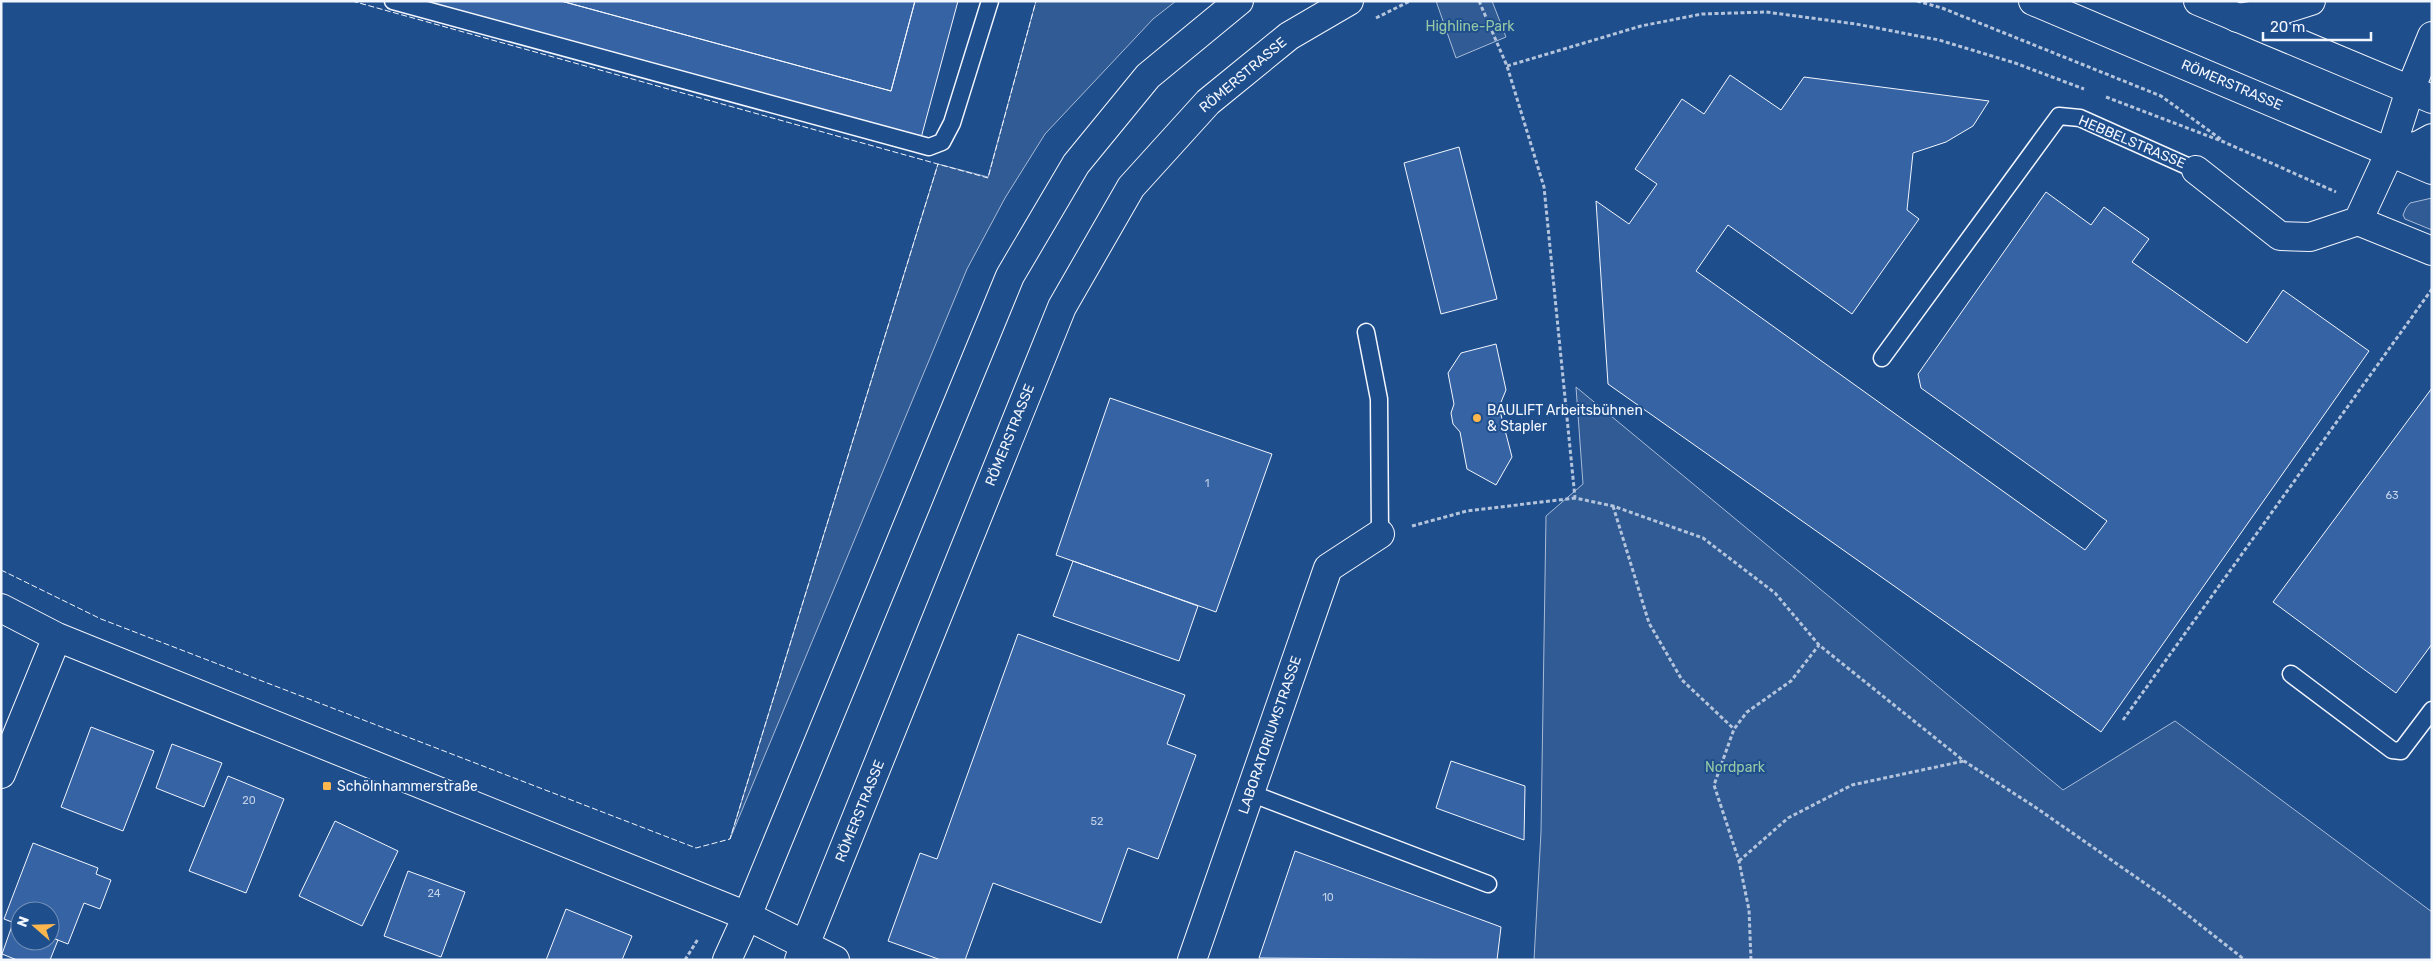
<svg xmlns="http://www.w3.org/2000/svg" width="2433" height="961" font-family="Rubik,sans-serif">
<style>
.built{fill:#305b95;stroke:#a8bbd7}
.building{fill:#3563a3;stroke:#f2f6ff}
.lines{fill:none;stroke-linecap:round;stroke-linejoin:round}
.lane-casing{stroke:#f2f6ff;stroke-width:19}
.street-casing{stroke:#f2f6ff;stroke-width:30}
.primary-casing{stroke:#f2f6ff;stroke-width:30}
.highway-casing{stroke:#f2f6ff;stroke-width:30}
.path{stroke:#b3c4dc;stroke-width:3;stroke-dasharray:4 2.5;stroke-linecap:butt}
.lane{stroke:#1f4e8c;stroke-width:16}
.street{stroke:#1f4e8c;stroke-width:28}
.primary{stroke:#1f4e8c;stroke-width:28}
.highway{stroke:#1f4e8c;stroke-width:28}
.fence{stroke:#f2f6ff;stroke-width:1;stroke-dasharray:6 2.5;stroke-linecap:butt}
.poi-dot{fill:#ffb74d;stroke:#1f4e8c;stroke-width:2}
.labels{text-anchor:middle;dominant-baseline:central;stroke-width:4;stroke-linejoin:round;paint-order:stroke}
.number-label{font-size:11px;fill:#c3d1e8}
.park-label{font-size:14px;fill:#97c8a6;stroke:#1f4e8c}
.street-label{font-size:14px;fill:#f2f6ff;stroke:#1f4e8c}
.poi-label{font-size:14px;fill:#f2f6ff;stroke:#1f4e8c;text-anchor:start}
</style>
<rect width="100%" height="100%" fill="#1f4e8c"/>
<path class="built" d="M1036,1H1176L1153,19L1045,134L1005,198L967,269L730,839L938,164L988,177Z
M1436,1H1492L1506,37L1456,58Z
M2432,198V230L2405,219L2403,215L2406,208L2410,203Z
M1576,387L2063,790L2175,721L2432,912V960H1534L1541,832L1546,516L1583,484Z"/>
<path class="building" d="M416,1H561L891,91L915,1H958L921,138Z
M561,1H915L891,91Z
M1730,75L1781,110L1804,77L1989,101L1973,126L1946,142L1913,153L1907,210L1919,219L1852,314L1728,225L1696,271L2085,550L2107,521L1921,388L1918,374L2046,192L2091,225L2104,207L2149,239L2132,262L2247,343L2283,290L2369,351L2101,732L1608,384L1596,201L1629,224L1657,184L1635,169L1682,99L1704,114Z
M1459,147L1497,299L1441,314L1404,163Z
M1496,344L1506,390L1499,407L1512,457L1496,485L1467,469L1460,432L1453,424L1451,413L1454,404L1448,373L1461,353Z
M2432,388V644L2396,693L2273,602Z
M1110,398L1272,454L1216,612L1056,555Z
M1073,561L1198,606L1179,661L1053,616Z
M1018,634L1185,695L1167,744L1196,755L1158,859L1128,848L1101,923L993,883L965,960H941L888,941L920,853L937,859Z
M91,727L154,751L123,831L61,807Z
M172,744L222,763L204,807L156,788Z
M1451,761L1525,786L1524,840L1436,808Z
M228,776L284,799L246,893L189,871Z
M335,821L398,851L362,926L299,896Z
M33,843L98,868L96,874L111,880L100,909L84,903L68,944L50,937V911H20V925L4,919Z
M1295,851L1501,927L1497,960L1259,958Z
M408,871L465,892L441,957L384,936Z
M566,909L632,936L622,960H546Z
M13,923L20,925V941H50V937L58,940L50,960H17L2,954Z"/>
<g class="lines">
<g class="lane-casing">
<path id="lane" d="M393,1L929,147L942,142L952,123L990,1
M1366,332L1379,399L1380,534
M1882,358L2059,116L2080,118L2196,170
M2291,674L2392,750L2401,751L2432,710
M1250,793L1488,884"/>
</g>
<g class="street-casing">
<path id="street" d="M2196,170L2280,236L2310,237L2358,221L2432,251
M2358,221L2390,152
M1,608L57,637L747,916L835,960
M1,774L57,637
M1192,960L1328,568L1380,534"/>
</g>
<g class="primary-casing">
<path id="primary" d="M2033,1L2432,170
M2198,1L2432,99
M727,960L747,916L1010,276L1076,164L1148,76L1239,1
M799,960L1062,307L1131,187L1208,102L1289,36L1349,1"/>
</g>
<g class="highway-casing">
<path id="highway" d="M2237,18L2276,12L2311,1
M2390,152L2410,90L2432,36
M2390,152L2419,145L2432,138"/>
</g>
<path class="path" d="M1479,1L1507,66L1544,187L1575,498L1613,506L1703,538L1775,593L1819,645L1964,761L2035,807L2166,898L2245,960
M1917,1L1942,8L2161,96L2222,140
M1376,18L1410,1
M1507,66L1641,26L1702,14L1766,12L1856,24L1939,40L2015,63L2084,89
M2106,97L2224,142L2336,192
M1613,506L1649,623L1682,680L1734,729
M1412,526L1467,511L1575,498
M2123,720L2432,289
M1739,861L1788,818L1852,785L1964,761
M685,960L698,939
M1751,960L1749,910L1739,861L1714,785L1734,729L1747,712L1791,681L1819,645"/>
<use href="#lane" class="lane"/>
<use href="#street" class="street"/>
<use href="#primary" class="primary"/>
<use href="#highway" class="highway"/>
<path class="fence" d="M352,1L988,178L1036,1
M1,570L101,619L696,848L730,839L938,164"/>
</g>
<g class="poi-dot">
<circle cx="1477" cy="418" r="5"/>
<rect x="322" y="781" width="10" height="10" rx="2.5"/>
</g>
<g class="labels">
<g class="number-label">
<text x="1207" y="483">1</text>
<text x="2392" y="495">63</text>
<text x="249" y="800">20</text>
<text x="1097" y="821">52</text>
<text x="434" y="893">24</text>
<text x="1328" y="897">10</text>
</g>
<g class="park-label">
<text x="1470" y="26">Highline-Park</text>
<text x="1735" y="767">Nordpark</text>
</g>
<g class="street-label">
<text transform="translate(1243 75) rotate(-40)">RÖMERSTRASSE</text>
<text transform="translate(2232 85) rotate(23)">RÖMERSTRASSE</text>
<text transform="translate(2132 142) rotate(23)">HEBBELSTRASSE</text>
<text transform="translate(1010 435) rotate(-68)">RÖMERSTRASSE</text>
<text transform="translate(1270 735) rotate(-71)">LABORATORIUMSTRASSE</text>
<text transform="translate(860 811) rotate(-68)">RÖMERSTRASSE</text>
</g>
<g class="poi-label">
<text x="1487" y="410">BAULIFT Arbeitsbühnen<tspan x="1487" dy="16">&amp; Stapler</tspan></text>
<text x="337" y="786">Schölnhammerstraße</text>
</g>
</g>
<rect width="2433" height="961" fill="none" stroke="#f2f6ff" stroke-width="5"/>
<g transform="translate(35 926) rotate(290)"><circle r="24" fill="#1f4e8c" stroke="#7391ba"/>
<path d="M0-4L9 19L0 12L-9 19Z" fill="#ffb74d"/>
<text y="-8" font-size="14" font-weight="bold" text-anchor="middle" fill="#f2f6ff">N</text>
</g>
<path d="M2263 32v8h108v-8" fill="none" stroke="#f2f6ff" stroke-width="2.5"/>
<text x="2270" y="32" font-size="15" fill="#f2f6ff" stroke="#1f4e8c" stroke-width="4" paint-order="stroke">20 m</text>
</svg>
